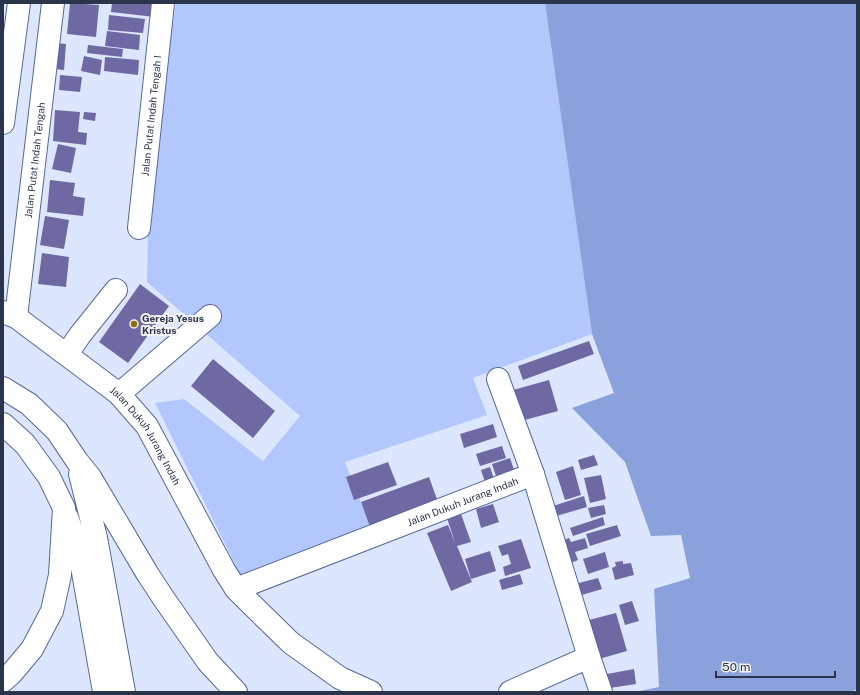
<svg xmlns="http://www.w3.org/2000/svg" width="860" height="695" font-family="'Public Sans',sans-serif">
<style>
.green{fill:#b2c7fc}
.forest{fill:#8aa1db}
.building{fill:#6f69a3}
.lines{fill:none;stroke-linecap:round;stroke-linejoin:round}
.minor-casing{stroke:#54689e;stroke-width:24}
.highway-casing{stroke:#54689e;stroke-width:24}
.minor{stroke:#fff;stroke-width:22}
.highway{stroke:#fff;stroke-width:22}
.poi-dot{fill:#8c6d10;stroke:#f3f3f3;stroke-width:1.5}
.labels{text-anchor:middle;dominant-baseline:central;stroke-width:4;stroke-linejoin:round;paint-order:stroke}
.street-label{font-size:10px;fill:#2a344b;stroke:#f3f3f3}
.poi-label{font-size:10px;font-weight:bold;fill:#2a344b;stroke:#f3f3f3;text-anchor:start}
</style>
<rect width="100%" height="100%" fill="#dce6ff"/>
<path class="green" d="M176,3H545L592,334L473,378L487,415L345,462L372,531L241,576L155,403L184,399L263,461L300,416L147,282L149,174Z"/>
<path class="forest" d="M545,3H857V689L851,692H635L659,687L654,589L690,578L681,535L651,536L625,462L572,408L614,393L592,334Z"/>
<path class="building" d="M70,3L99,5L96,37L67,34Z
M112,3H156L155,17L111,12Z
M109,15L145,19L143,33L108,30Z
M107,31L140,35L139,50L105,46Z
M57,43L66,44L64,70L55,69Z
M88,45L123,49L122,57L87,53Z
M84,56L102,60L100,75L81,71Z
M105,57L139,60L138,75L104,71Z
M60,75L82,77L80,92L59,90Z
M55,110L80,112L78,132L87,133L86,145L53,141Z
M84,112L96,113L95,121L83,119Z
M58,144L76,148L71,173L52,169Z
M50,180L75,183L73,196L85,198L83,216L47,212Z
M45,216L69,220L64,249L40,245Z
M42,253L69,257L66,287L38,284Z
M140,284L169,306L128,363L99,342Z
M589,341L594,354L523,380L518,366Z
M213,359L275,411L253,438L191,386Z
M549,380L558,411L521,421L513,390Z
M493,424L497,437L464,448L460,434Z
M502,446L506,458L480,466L476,454Z
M594,455L598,465L581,470L578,460Z
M510,458L516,476L498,482L492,464Z
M388,462L397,485L354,500L346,477Z
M573,466L581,495L565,500L556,472Z
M490,467L496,485L487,488L481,470Z
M601,475L606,499L590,503L584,478Z
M429,477L438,502L370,527L361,502Z
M584,496L587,507L553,517L550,507Z
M493,504L499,522L481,528L476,509Z
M604,505L606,514L591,518L588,508Z
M461,514L471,542L457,546L472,582L451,591L427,533L448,525L455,543L447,518Z
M603,517L605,525L573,536L570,528Z
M617,525L621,536L590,546L586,534Z
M569,538L571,542L585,538L588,548L575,552L578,560L564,566L556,543Z
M521,539L531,568L505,576L503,567L511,564L508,554L502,556L498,546Z
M490,551L496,571L471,579L465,559Z
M605,552L609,567L588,574L583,559Z
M623,561V564L631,563L634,575L615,580L612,568L616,566L615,562Z
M520,574L523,584L502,590L499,580Z
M598,578L602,589L575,597L571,585Z
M632,601L639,621L625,625L619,605Z
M616,613L627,651L592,661L581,622Z
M634,669L636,684L610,688L607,674Z"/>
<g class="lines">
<g class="minor-casing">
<g id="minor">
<path d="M3,123L19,3"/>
<path id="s1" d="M139,228L163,3"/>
<path id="s2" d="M3,312L16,317L119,394L147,426L224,570L236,589L248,601L291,643L340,678L371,692"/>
<path id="s3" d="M16,317L53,3"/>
<path d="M67,354L80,335L116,290"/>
<path d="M498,379L533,474L589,657L601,692"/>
<path d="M119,394L210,316"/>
<path id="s4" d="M236,589L533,474"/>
<path d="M510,692L589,657"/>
</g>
</g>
<g class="highway-casing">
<path id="highway" d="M3,388L29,404L57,431L77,461L90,477L147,573L164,599L208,662L236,692
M3,424L25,444L49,477L64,508L60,575L52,611L32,649L11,674L3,681
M80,474L96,538L124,692
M67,517L80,555L104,692"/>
</g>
<use href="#minor" class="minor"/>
<use href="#highway" class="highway"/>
</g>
<circle class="poi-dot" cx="134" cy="324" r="4"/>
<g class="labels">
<g class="street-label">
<text stroke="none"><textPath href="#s1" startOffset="113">Jalan Putat Indah Tengah I</textPath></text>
<text stroke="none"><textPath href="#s3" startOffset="158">Jalan Putat Indah Tengah</textPath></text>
<text stroke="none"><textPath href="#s2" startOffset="192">Jalan Dukuh Jurang Indah</textPath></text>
<text stroke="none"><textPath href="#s4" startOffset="243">Jalan Dukuh Jurang Indah</textPath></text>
</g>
<g class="poi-label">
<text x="142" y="318">Gereja Yesus<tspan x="142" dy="12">Kristus</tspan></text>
</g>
</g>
<rect width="860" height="695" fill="none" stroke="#2a344b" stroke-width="8"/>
<path d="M716 671v6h119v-6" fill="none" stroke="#2a344b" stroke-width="2"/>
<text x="722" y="671" font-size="12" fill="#2a344b" stroke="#f3f3f3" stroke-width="3" paint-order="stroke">50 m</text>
</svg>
